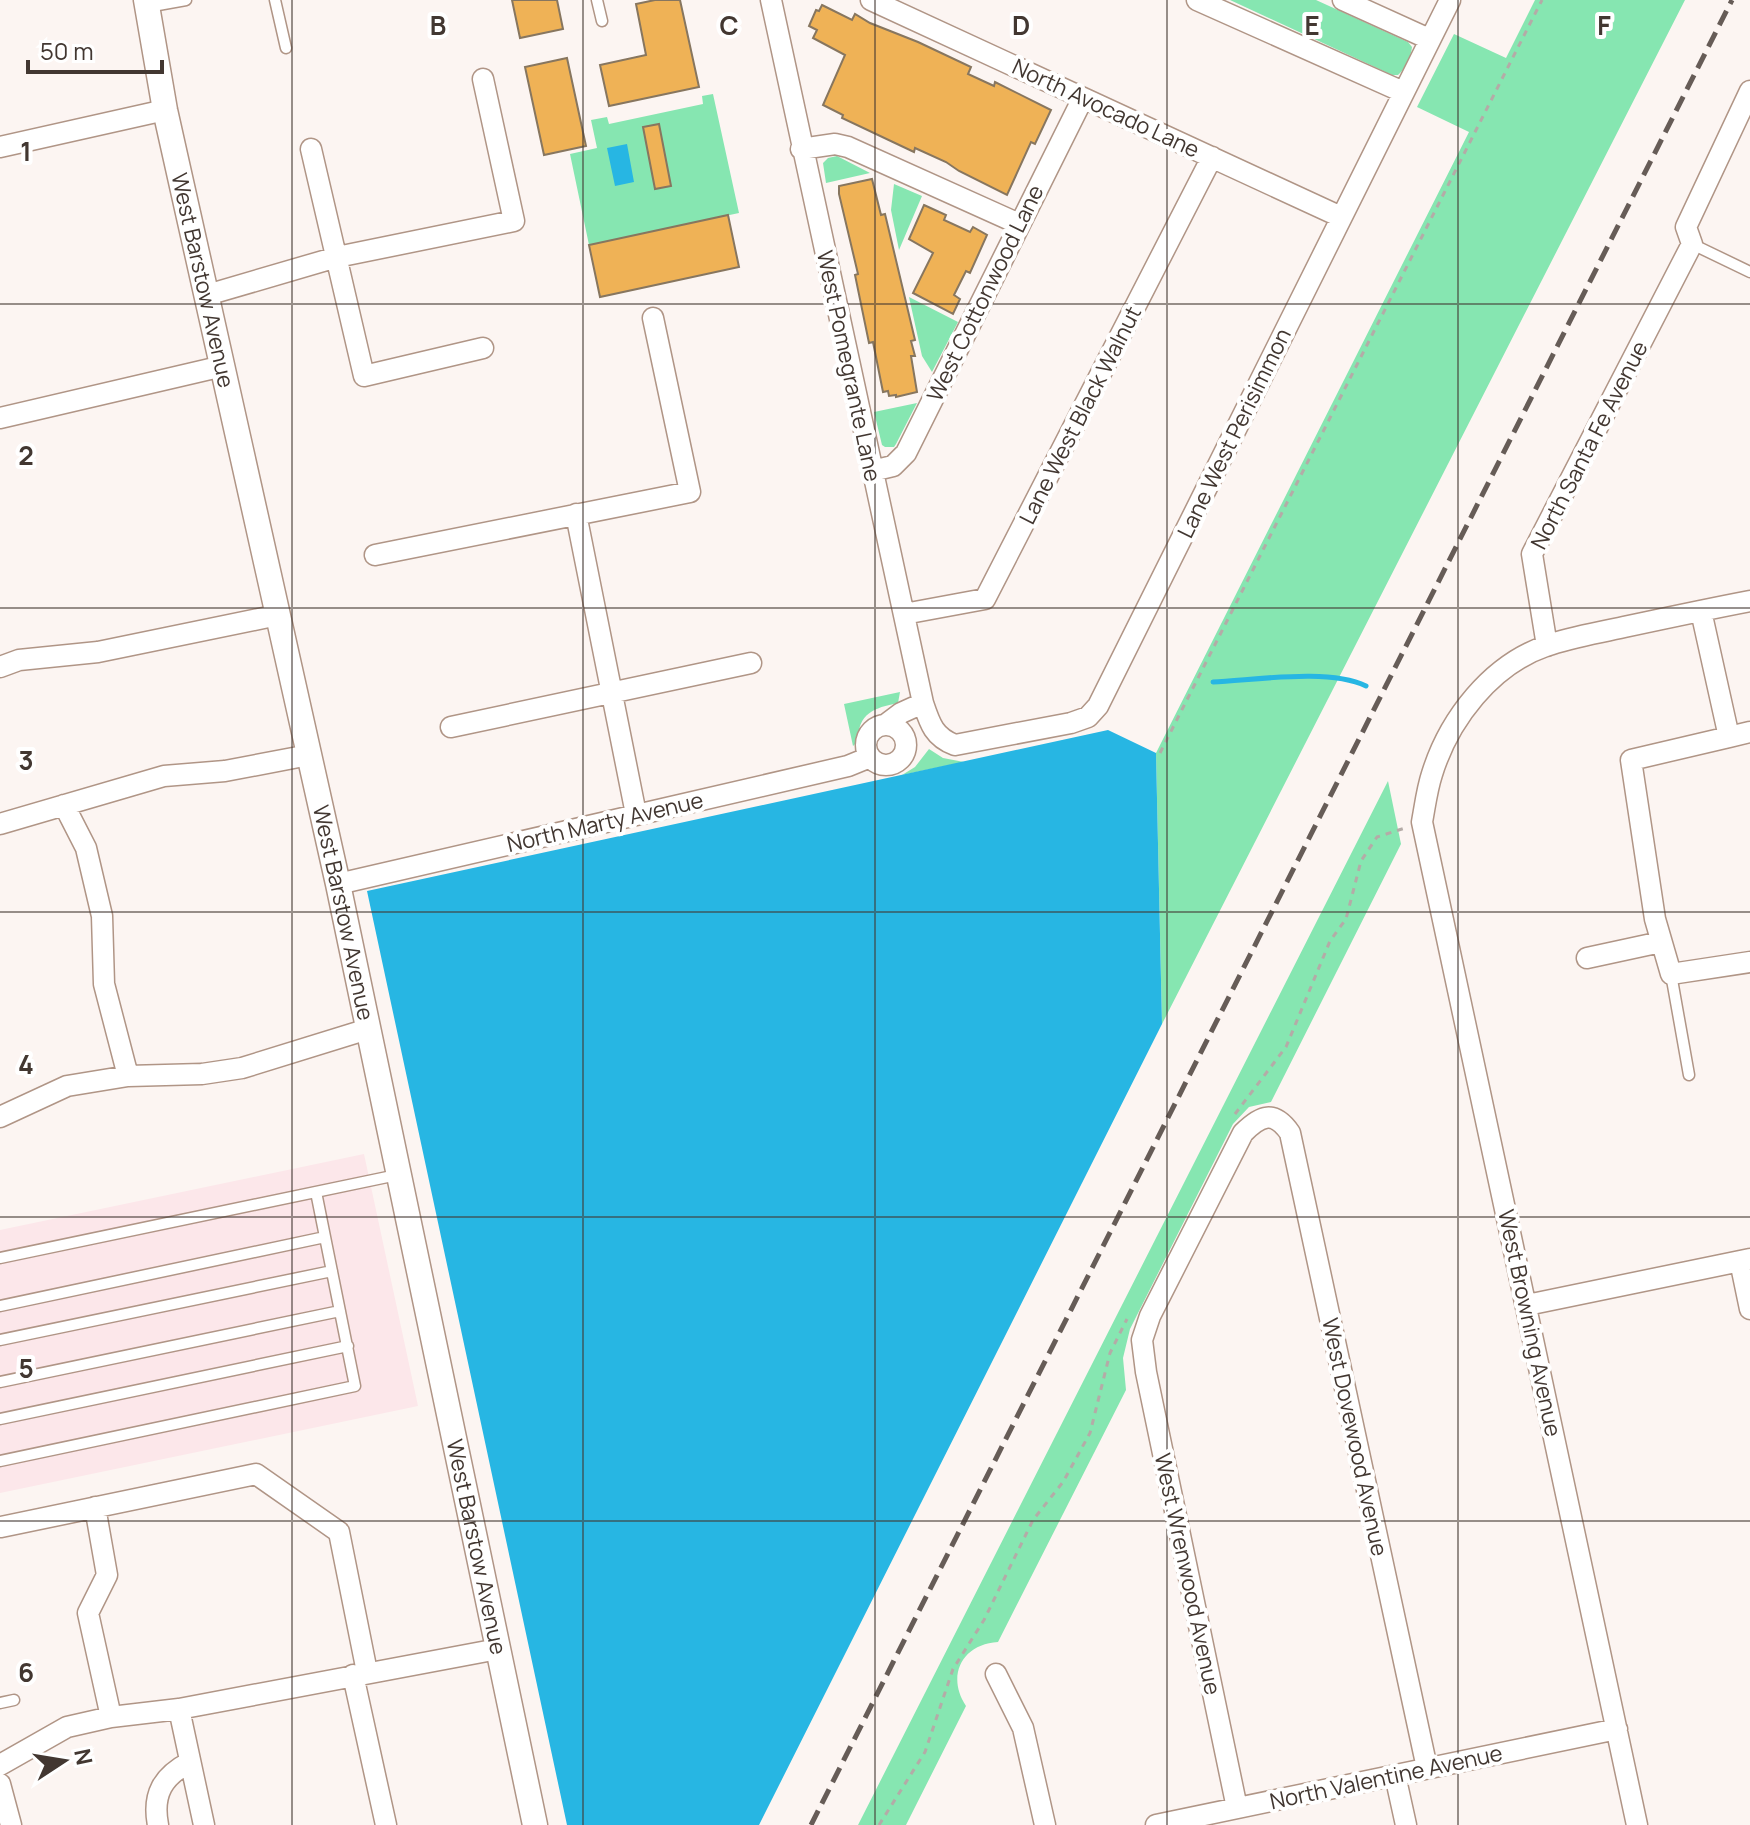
<svg xmlns="http://www.w3.org/2000/svg" width="1750" height="1825" font-family="Manrope,sans-serif">
<style>
.commercial{fill:#fce7ea}
.green{fill:#86e6b1}
.water{fill:#27b6e3}
.lines{fill:none;stroke-linecap:round;stroke-linejoin:round}
.stream{stroke:#27b6e3;stroke-width:5}
.building{fill:#efb256;stroke:#87765f;stroke-width:2}
.service-casing{stroke:#b09586;stroke-width:13}
.minor-casing{stroke:#b09586;stroke-width:23}
.tertiary-casing{stroke:#b09586;stroke-width:27}
.path{stroke:#b4aba7;stroke-width:3;stroke-dasharray:6 6;stroke-linecap:butt}
.service{stroke:#fff;stroke-width:10}
.minor{stroke:#fff;stroke-width:20}
.tertiary{stroke:#fff;stroke-width:24}
.rail{stroke:#665c57;stroke-width:5;stroke-dasharray:16 8;stroke-linecap:butt}
.grid{fill:none;stroke:#423731;stroke-width:2;stroke-opacity:0.55}
.labels{text-anchor:middle;dominant-baseline:central;stroke-width:8;stroke-linejoin:round;paint-order:stroke}
.street-label{font-size:22px;fill:#423731;stroke:#fff}
.grid-label{font-size:26px;text-anchor:middle;font-weight:bold;fill:#423731;stroke:#fff;stroke-width:8;stroke-linejoin:round;paint-order:stroke}
</style>
<rect width="100%" height="100%" fill="#fcf5f2"/>
<path class="commercial" d="M364,1154L418,1406L0,1493V1230Z"/>
<path class="green" d="M1230,0H1316L1408,42L1412,47C1411,57 1406,68 1398,75H1392Z
M1535,0H1685L1162,1024L1156,753L1469,132L1417,107L1454,34L1506,58Z
M713,94L739,213L589,245L570,154L597,148L591,120L607,117L609,124L703,104L702,96Z
M837,156L870,173L826,183L823,163L828,158Z
M894,184L922,196L899,250L891,210Z
M909,297L958,322L932,372L922,356Z
M917,403L896,444L894,447H885L882,445L874,412Z
M900,692L898,703C874,708 858,713 858,741L853,746L844,704Z
M929,749L943,758L964,762L902,775L915,767Z
M1388,781L1401,844L1271,1102L1249,1107L1233,1124L1130,1329L1123,1358L1126,1390L998,1642C962,1644 946,1676 966,1706L906,1825H858Z"/>
<path class="water" d="M627,144L634,182L615,186L607,148Z
M1108,730L1156,753L1162,1024L759,1825H567L367,891Z"/>
<g class="lines">
<path class="stream" d="M1213,682C1256,680 1329,668 1366,686"/>
</g>
<path class="building" d="M512,0H557L563,29L520,38Z
M655,0H680L699,87L609,106L600,65L646,55L636,4Z
M822,5L852,20L855,14L870,23L918,42L971,67L968,74L994,86L995,82L1051,110L1035,144L1031,142L1007,195L959,171L946,162L915,148L914,152L842,118L843,115L823,105L845,55L813,38L817,30L809,26L816,10L819,11Z
M567,58L586,146L544,155L525,67Z
M659,124L671,186L655,189L643,127Z
M872,179L881,215L885,214L915,340L911,341L915,356H911L917,392L896,397V395L889,396L888,391L883,392L873,342L869,343L855,275L858,274L839,194V186Z
M924,205L946,215L944,220L970,232L973,227L987,235L970,273L966,271L954,295L960,299L953,314L913,293L933,253L909,239Z
M728,215L739,267L600,297L589,245Z"/>
<g class="lines">
<g class="service-casing">
<path id="service" d="M275,0L286,48
M597,0L602,21
M147,7L186,0
M1692,244L1750,272
M1671,974L1689,1075
M0,1258L397,1175
M0,1306L325,1237
M0,1340L332,1271
M0,1382L340,1311
M0,1419L348,1346
M0,1461L355,1386L316,1192
M0,1703L14,1700"/>
</g>
<g class="minor-casing">
<path id="minor" d="M771,0L923,703C930,724 934,737 955,745L1071,723L1088,717L1098,706L1450,0
M871,0L1341,217
M1197,0L1403,92
M1343,0L1429,39
M0,147L165,110
M311,149L364,376L483,348
M801,149L835,144L848,147L1019,224
M207,295L337,257L514,221L483,79
M0,418L223,366
M872,471L893,466L906,453L1083,98
M576,514L636,814
M375,555L690,492L653,318
M1701,611L1729,737L1750,732
M904,614L985,599L1212,157
M1547,646L1532,554L1692,244L1686,227L1750,91
M0,667L19,660L98,652L278,615
M885,725L901,713L923,703
M866 745a20 20 0 1 1 40 0a20 20 0 1 1-40 0Z
M451,727L751,663
M1729,737L1631,760L1655,919L1671,974L1750,962
M64,805L86,848L102,916L104,984L128,1076
M0,824L164,776L225,771L309,755
M338,884L848,766L870,757
M1587,958L1661,942
M0,1117L67,1086L128,1076L202,1074L242,1068L368,1029
M1740,1261L1750,1309
M1527,1305L1750,1259
M95,1507L107,1575L88,1613L111,1717
M1,1527L256,1474L339,1532L367,1672
M996,1674L1023,1728L1045,1825
M353,1675L386,1825
M179,1709L204,1825
M0,1765L67,1727L111,1717L179,1709L498,1649
M1395,1775L1406,1825
M0,1784L11,1825
M1237,1808L1146,1372L1142,1340L1150,1316L1243,1133C1261,1115 1274,1110 1290,1133L1427,1768
M158,1825C152,1794 163,1776 190,1762
M1156,1825L1617,1729
M1637,1825L1422,822C1425,806 1427,789 1432,774C1449,719 1491,665 1546,646C1571,637 1598,633 1624,627C1666,618 1708,609 1750,601"/>
</g>
<g class="tertiary-casing">
<g id="tertiary">
<path id="s1" d="M146,0L165,110L338,884L535,1825"/>
</g>
</g>
<path class="path" d="M1160,753L1542,0
M1235,1114L1286,1047L1330,941L1346,919L1361,861L1377,837L1405,828
M879,1825L925,1752L953,1669L984,1620L1033,1520L1063,1482L1090,1433L1110,1353L1127,1319"/>
<use href="#service" class="service"/>
<use href="#minor" class="minor"/>
<use href="#tertiary" class="tertiary"/>
<path class="rail" d="M811,1825L1732,0"/>
</g>
<path class="grid" d="M292,0V1825M583,0V1825M875,0V1825M1167,0V1825M1458,0V1825M0,304H1750M0,608H1750M0,912H1750M0,1217H1750M0,1521H1750"/>
<g class="labels">
<g class="street-label">
<text transform="translate(1106 108) rotate(25)">North Avocado Lane</text>
<text stroke="none"><textPath href="#s1" startOffset="286">West Barstow Avenue</textPath></text>
<text transform="translate(985 293) rotate(-64)">West Cottonwood Lane</text>
<text transform="translate(849 366) rotate(78)">West Pomegrante Lane</text>
<text transform="translate(1080 415) rotate(-63)">Lane West Black Walnut</text>
<text transform="translate(1234 433) rotate(-64)">Lane West Perisimmon</text>
<text transform="translate(1589 445) rotate(-63)">North Santa Fe Avenue</text>
<text transform="translate(605 822) rotate(-13)">North Marty Avenue</text>
<text stroke="none"><textPath href="#s1" startOffset="934">West Barstow Avenue</textPath></text>
<text transform="translate(1530 1323) rotate(78)">West Browning Avenue</text>
<text transform="translate(1355 1437) rotate(78)">West Dovewood Avenue</text>
<text stroke="none"><textPath href="#s1" startOffset="1582">West Barstow Avenue</textPath></text>
<text transform="translate(1188 1574) rotate(78)">West Wrenwood Avenue</text>
<text transform="translate(1386 1777) rotate(-12)">North Valentine Avenue</text>
</g>
</g>
<g class="grid-label">
<text x="438" y="35">B</text>
<text x="729" y="35">C</text>
<text x="1021" y="35">D</text>
<text x="1312" y="35">E</text>
<text x="1604" y="35">F</text>
<text x="26" y="161">1</text>
<text x="26" y="465">2</text>
<text x="26" y="770">3</text>
<text x="26" y="1074">4</text>
<text x="26" y="1378">5</text>
<text x="26" y="1682">6</text>
</g>
<g transform="translate(64 1761) rotate(78)" stroke="#ffffff" stroke-width="6" paint-order="stroke">
<path d="M0-6L14 30L0 20L-14 30Z" fill="#423731"/>
<text y="-12" font-size="22" font-weight="bold" text-anchor="middle" fill="#423731">N</text>
</g>
<path d="M28 60v12h134v-12" fill="none" stroke="#423731" stroke-width="4"/>
<text x="40" y="60" font-size="24" fill="#423731" stroke="#ffffff" stroke-width="6" paint-order="stroke">50 m</text>
</svg>
